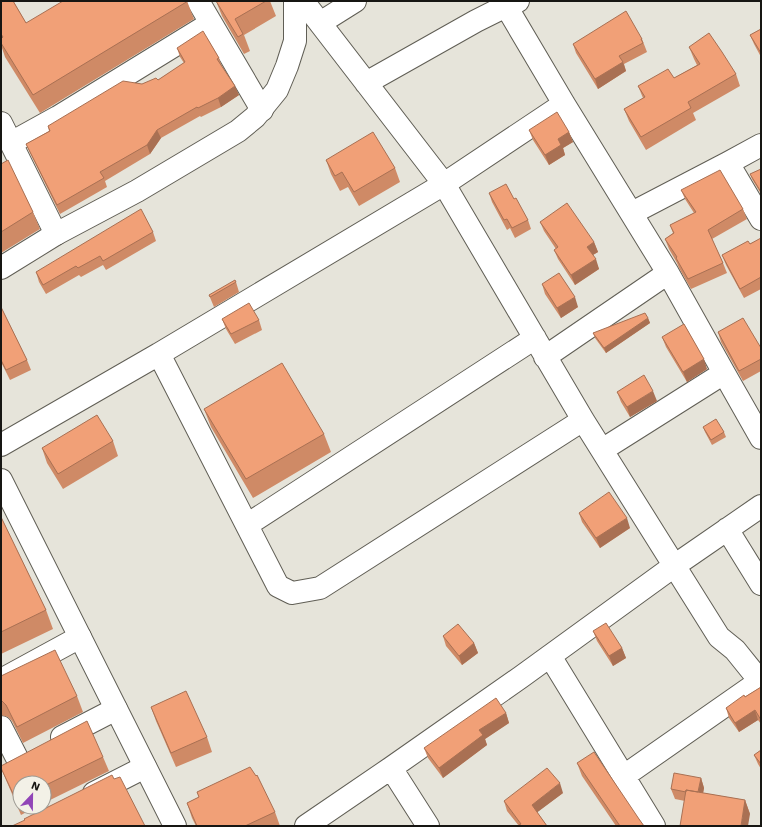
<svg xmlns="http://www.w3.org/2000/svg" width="762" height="827" font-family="'Work Sans',sans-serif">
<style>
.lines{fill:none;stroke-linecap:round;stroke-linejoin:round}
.street-casing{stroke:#605e55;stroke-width:24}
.secondary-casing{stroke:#605e55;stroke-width:24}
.street{stroke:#fff;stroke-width:22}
.secondary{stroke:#fff;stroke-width:22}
.wall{fill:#cf8a66}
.shaded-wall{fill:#a97053}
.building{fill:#f1a077;stroke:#a97053}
</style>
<rect width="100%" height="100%" fill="#e6e4da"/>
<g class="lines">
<g class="street-casing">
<path id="street" d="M198,1L262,110
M303,1L444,184L583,420L719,637L735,650L760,681L761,680
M506,6L564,104L668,273L724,373L761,438
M320,23L355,1
M366,83L476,21L506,6L518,1
M1,123L56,234
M11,143L58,117L211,23
M728,163L761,219
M632,213L728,163L761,145
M159,354L444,184L564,104
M545,357L668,273
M1,445L159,354L278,586L292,593L320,588L583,420
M602,450L724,373
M247,525L535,338
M727,529L761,584
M550,656L654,826
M1,680L80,637
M1,727L18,760
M62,737L116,709
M391,768L428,826
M624,776L760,681
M94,793L145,767
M306,826L391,768L521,677L674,566L761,506"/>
</g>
<g class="secondary-casing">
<path id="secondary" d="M1,268L56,234L137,191L238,131L255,117L277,90L287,66L295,41V1
M1,480L175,826"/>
</g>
<use href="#street" class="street"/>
<use href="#secondary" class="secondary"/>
</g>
<path class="wall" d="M1,1H16L14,2L26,23L187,1L194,19L40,113L5,57L1,45Z
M216,1H270L276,16L244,35L250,51L244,54L222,16Z
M761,29V57L754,44L750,35Z
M642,39L647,52L624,64L626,71L598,89L576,53L573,44Z
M689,47L736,74L740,86L693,113L696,120L646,150L629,121L624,109L643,98L638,86L674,78L697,65L694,59Z
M177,48L219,58L222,67L239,95L221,107L201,117L200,116L161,138L150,154L105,181L107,187L60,214L30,153L26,144L49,131L48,126L142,84L158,80L184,63L180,57Z
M529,130L569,132L573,142L563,148L565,155L549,165L533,140Z
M326,160L395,168L400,182L359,206L348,187L340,191L331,174Z
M1,164L33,212L40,229L1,253Z
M761,169V194L752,179L750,174Z
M681,190L743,209L747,219L712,239L723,263L727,273L691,289L679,268L677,263L669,249L665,239L673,233L670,225L694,213L685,199Z
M489,193L514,199L528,220L531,229L515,238L510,228L507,230L492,202Z
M540,222L594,242L598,252L593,255L599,269L575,285L558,259L554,250L556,249L544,231Z
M153,232L156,241L106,270L103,265L81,277L79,275L46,294L39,282L36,272Z
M761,239V289L744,298L726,265L722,255Z
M236,282L239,292L214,307L209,295Z
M542,284L578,307L561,318L545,294Z
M1,307L27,360L31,370L10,380L1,362Z
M648,318L650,323L606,353L595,338L593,333Z
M222,319L259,320L262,330L235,344L226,329Z
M718,332L761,348V371L743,381L721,342Z
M662,337L707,369L687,382L666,347Z
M617,392L657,401L630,417L621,402Z
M204,409L324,434L331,452L253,498L211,427Z
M703,427L724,432L726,437L712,445L705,432Z
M113,441L118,456L63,489L47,463L42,448Z
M579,513L630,528L600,548L582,522Z
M1,517L46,610L53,629L1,654Z
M593,631L622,648L626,658L613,666L597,641Z
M443,636L474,643L478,653L462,665L446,646Z
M1,676L77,696L83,712L23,743L12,721L8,717L1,715Z
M761,687V724L758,720L739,732L729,718L726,708Z
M151,707L207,737L212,752L176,767L156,721Z
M506,713L509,723L485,739L487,745L443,778L428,758L424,748Z
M761,750V769L758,764L754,755Z
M103,757L109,771L44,803V783H20V807H36L21,815L6,780L1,768Z
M577,763L639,819L644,826H616L582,776Z
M701,778L704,788L703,793L745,800L750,814L675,799L671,789Z
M197,792L275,812L280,826H196L192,818L187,803L199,797Z
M563,793L537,812L547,826H519L507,811L504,801Z"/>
<path class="shaded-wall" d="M623,62L626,71L598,89L595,79Z
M235,86L239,95L221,107L218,98Z
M157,130L161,138L150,154L147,145Z
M569,132L573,142L563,148L565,155L549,165L545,155L558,139Z
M594,242L598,252L591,256L587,247Z
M596,259L599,269L575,285L571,275Z
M575,297L578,307L561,318L557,308Z
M648,318L650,323L606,353L604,348Z
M704,359L707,369L687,382L683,372Z
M653,391L657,401L630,417L627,407Z
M627,518L630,528L600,548L596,538Z
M474,643L478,653L462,665L459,656Z
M622,648L626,658L613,666L609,656Z
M755,710L758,720L739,732L735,723Z
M506,713L509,723L485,739L487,745L443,778L439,768L479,730Z
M701,778L704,788L701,804L698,794Z
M560,783L563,793L535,814L532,805Z
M745,800L750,814L748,826H741Z"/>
<path class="building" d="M1,1H13L26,23L63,1H188L33,95L1,43V39L3,37L1,34Z
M216,1H266L235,19L243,34L238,37Z
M626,11L642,39H641L643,43L619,56L623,62L595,79L573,44Z
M761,29V53L750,35Z
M203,31L219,58L217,59L235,86L218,98L198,108L197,107L157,130L147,145L100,172L104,178L57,205L26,144L50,131L48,126L123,81L142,84L156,78L158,80L185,62L177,48Z
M709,33L722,52L736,74L688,102L691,108L641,137L624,109L645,97L638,86L668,69L674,78L700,64L689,47Z
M557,112L569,132L558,139L561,145L545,155L529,130Z
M373,132L395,168L354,192L342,172L335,176L326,160Z
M8,160L33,212L1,232V164Z
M761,169V192L750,174Z
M720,170L743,209L708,230L723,263L688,279L676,258L677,257L665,239L674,233L670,225L696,212L681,190Z
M506,184L514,199L516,198L528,220L512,228L507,219L504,220L489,193Z
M567,203L594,242L587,247L596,259L571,275L554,250L558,247L540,222Z
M141,209L153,232L103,261L100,256L78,268L76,266L43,285L36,272Z
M761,238V277L740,289L722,255L748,241L750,244Z
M559,273L575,297L557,308L542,284Z
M235,280L236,282L210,297L209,295Z
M249,303L259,320L231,334L222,319Z
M1,307L27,360L6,370L1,360Z
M645,313L648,318L604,348L593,333Z
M743,318L761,348V359L739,371L718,332Z
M684,324L704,359L683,372L662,337Z
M282,363L324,434L246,479L204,409Z
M644,375L653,391L627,407L617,392Z
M97,415L113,441L58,474L42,448Z
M716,419L724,432L711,440L703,427Z
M609,492L627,518L596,538L579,513Z
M1,517L46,610L1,632Z
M606,623L622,648L609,656L593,631Z
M458,624L474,643L459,656L443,636Z
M55,650L77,696L17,727L6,705L1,700V676Z
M761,687V720L755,710L735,723L726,708L744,695L745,697Z
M186,691L207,737L171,753L151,707Z
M496,698L506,713L479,730L483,735L439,768L424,748Z
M87,721L103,757L44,786V783H20V798L16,800L1,768V766Z
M761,750V764L754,755Z
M594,752L639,819L644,826H620L577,763Z
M250,767L256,776L257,775L275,812L245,826H197L187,803L199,797L197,792Z
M547,768L560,783L532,805L547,826H520L519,825L521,824L504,801Z
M674,773L701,778L698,792L686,790V792L671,789Z
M112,775L114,779L120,777L145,826H12L25,820L24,819Z
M686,790L745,800L741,826H680Z"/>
<rect width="762" height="827" fill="none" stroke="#171613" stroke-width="4"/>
<g transform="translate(32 795) rotate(22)"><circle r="19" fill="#f3f1e7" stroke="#9b9992"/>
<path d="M0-3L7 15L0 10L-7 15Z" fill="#9145b7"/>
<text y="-6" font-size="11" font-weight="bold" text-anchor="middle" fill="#171613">N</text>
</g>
</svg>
